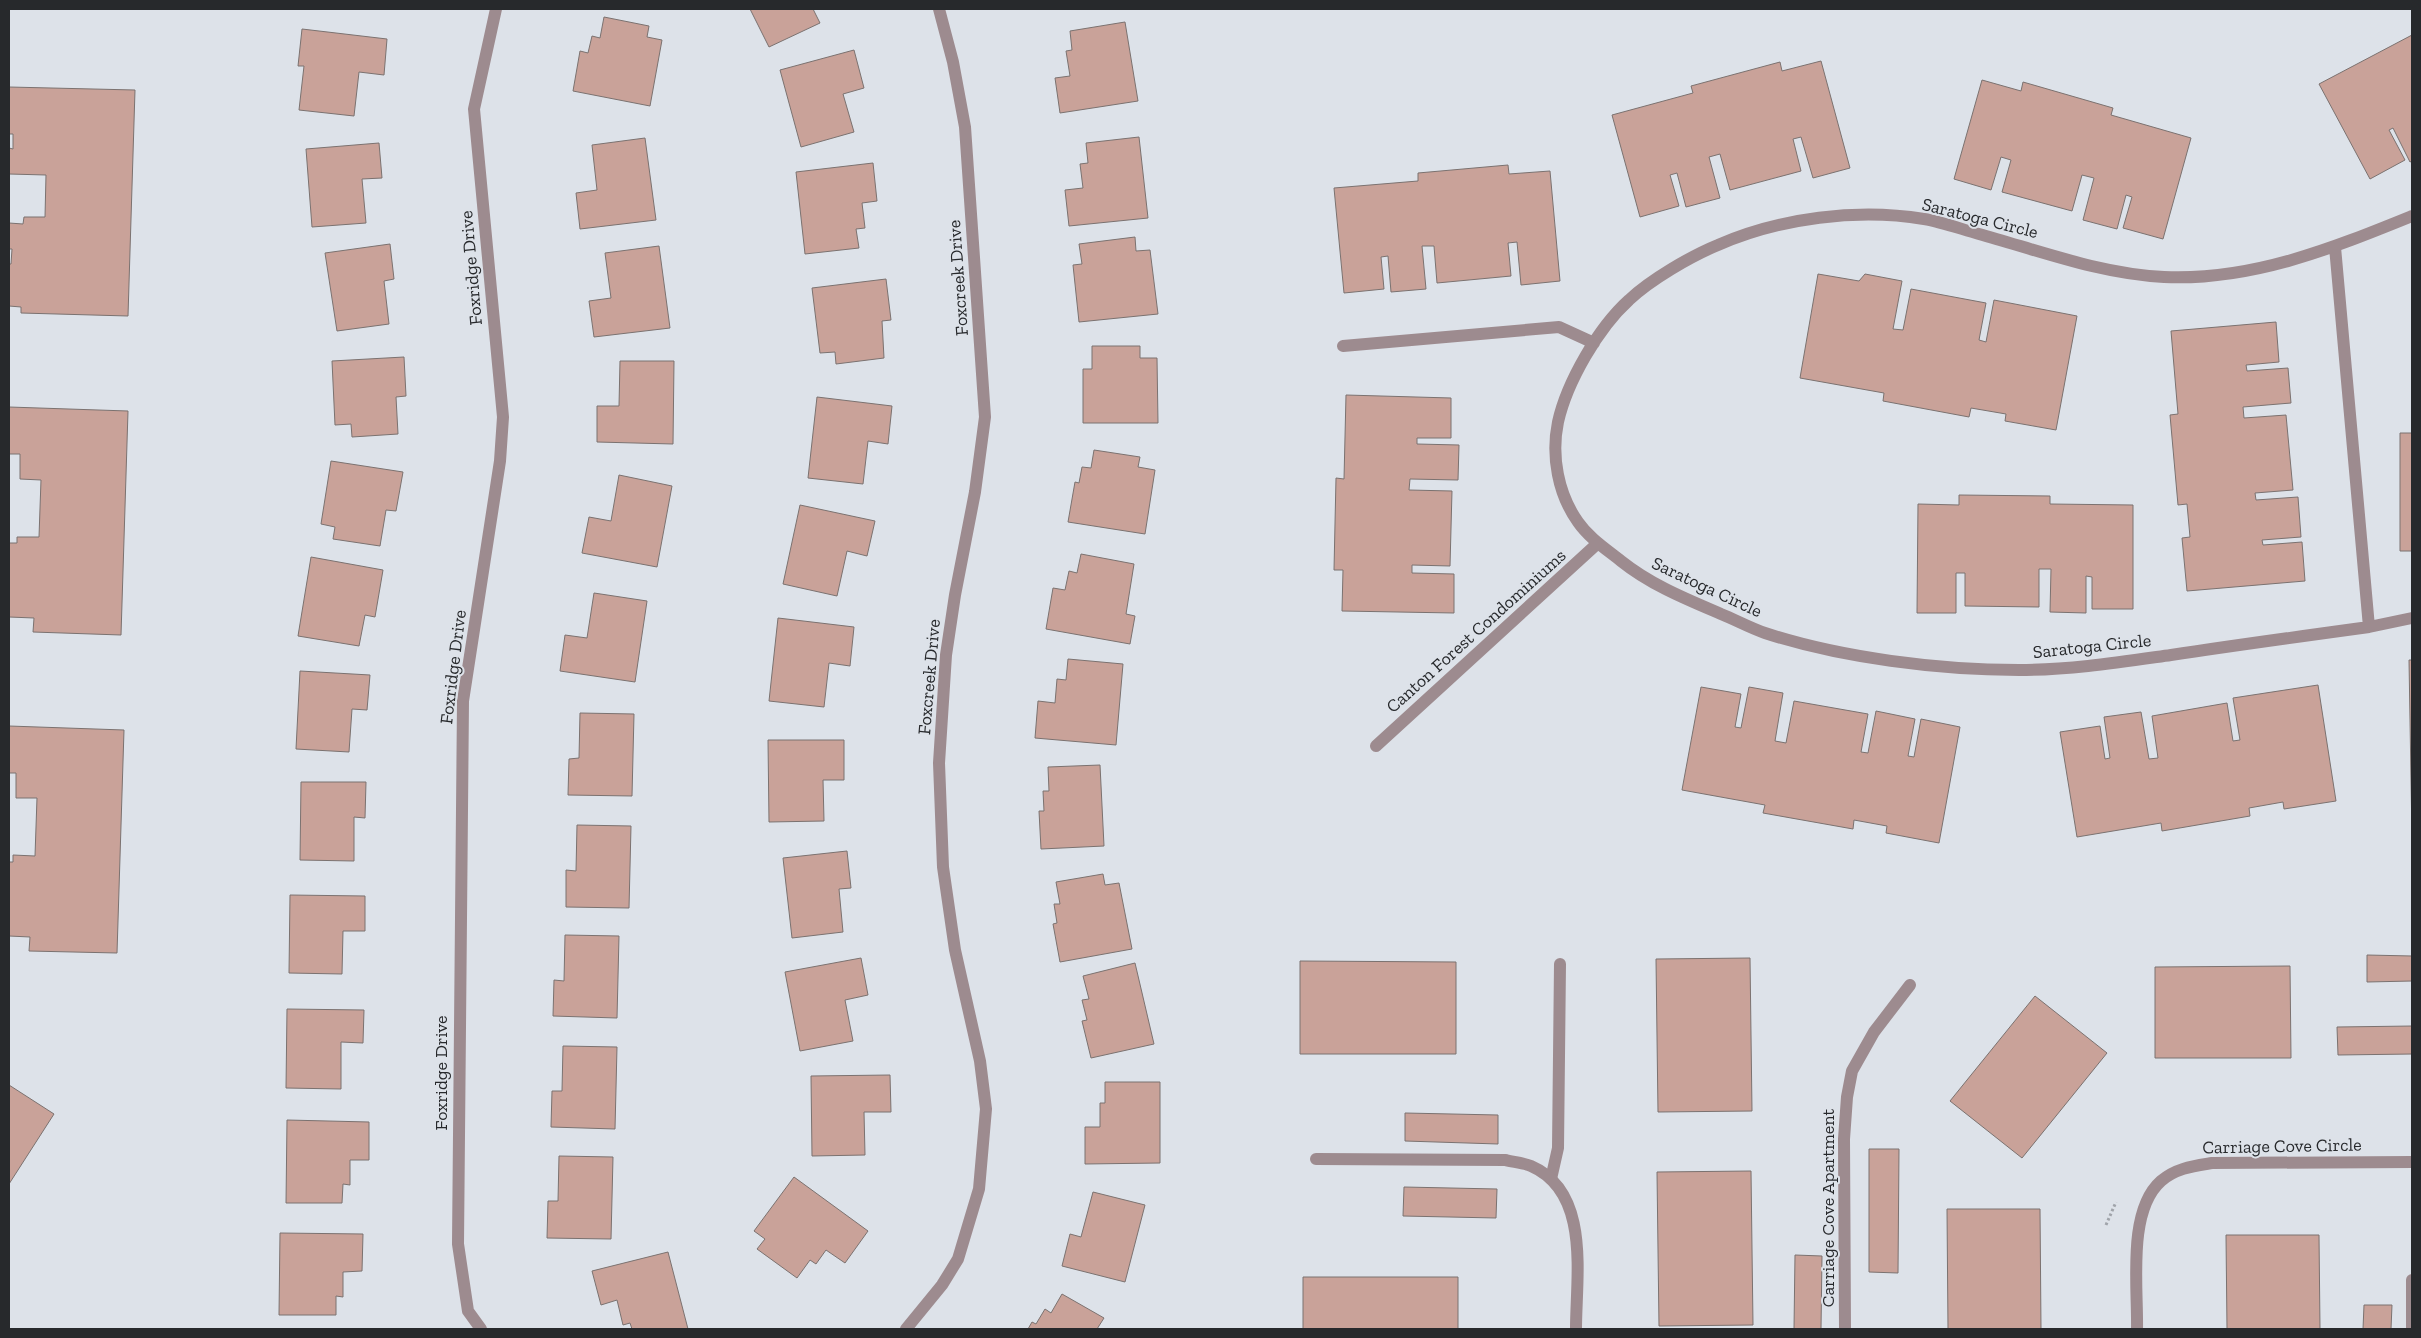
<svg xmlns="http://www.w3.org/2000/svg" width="2421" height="1338" font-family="'Zilla Slab',serif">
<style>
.building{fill:#c9a299;stroke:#7b7270}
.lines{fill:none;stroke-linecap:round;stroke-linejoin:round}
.path{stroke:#a0a4aa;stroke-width:3;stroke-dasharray:2.5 2.5;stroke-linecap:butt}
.lane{stroke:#9d8b8f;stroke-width:12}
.street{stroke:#9d8b8f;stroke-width:12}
.labels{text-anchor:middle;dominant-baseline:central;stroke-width:4;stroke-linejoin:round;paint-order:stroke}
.street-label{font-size:18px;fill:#27292c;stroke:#dde2e9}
</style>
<rect width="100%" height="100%" fill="#dde2e9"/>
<path class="building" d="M750,9H813L820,23L769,47Z
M604,17L649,26L647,37L662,40L650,106L573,91L580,51L588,53L592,36L600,38Z
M1125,22L1138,101L1060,113L1055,78L1070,76L1066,51L1072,50L1070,31Z
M302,29L387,39L384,75L359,72L354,116L299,110L304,66H298Z
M2412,35V161L2410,162L2393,128L2389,130L2405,160L2370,179L2319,84Z
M854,50L864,88L843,94L854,132L801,147L780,70Z
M1821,61L1850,168L1813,178L1801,137L1793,139L1801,171L1730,190L1720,154L1709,157L1720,198L1686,207L1677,173L1670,175L1679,206L1640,217L1612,115L1693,93L1691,86L1780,62L1782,71Z
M1982,80L2021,91L2023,82L2113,108L2111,115L2191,138L2163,239L2123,228L2132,197L2126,195L2117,229L2083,220L2094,178L2082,175L2072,211L2002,192L2011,160L2001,157L1991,190L1954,179Z
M9,87L135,90L128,316L21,313V307L9,306V264H11L12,249H9V223L23,224L24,217H45L46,175L9,174V148L13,149V134H9Z
M1139,137L1148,218L1069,226L1065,190L1083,188L1080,164L1088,163L1086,143Z
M645,138L656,220L580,229L576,193L597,190L592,145Z
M379,143L382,178L362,179L366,223L312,227L306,149Z
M873,163L877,201L862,203L865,228L856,229L859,248L805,254L796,172Z
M1508,165L1509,174L1550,171L1560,281L1521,285L1517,242L1508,243L1511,276L1437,283L1434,246H1422L1426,289L1391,292L1388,256L1381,257L1384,289L1344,293L1334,188L1418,181V173Z
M1135,237L1136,251L1150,250L1158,314L1079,322L1073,265L1082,264L1079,244Z
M390,244L394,279L384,281L389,324L337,331L325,253Z
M659,246L670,328L594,337L589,301L611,298L605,253Z
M1818,274L1859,281L1865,274L1902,281L1893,329L1903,330L1911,289L1986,303L1979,340L1986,342L1994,300L2077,316L2056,430L2005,421L2006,414L1971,408L1969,417L1883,401L1884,393L1800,378Z
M886,279L891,320L882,321L884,358L836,364L835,352L820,353L812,288Z
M2276,322L2279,362L2246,365L2247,371L2288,368L2291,403L2243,407L2244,418L2286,415L2293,490L2255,493L2256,500L2298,497L2301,537L2262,540L2263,545L2302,542L2305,581L2187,591L2182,538L2190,537L2187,504L2178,505L2170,415L2178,414L2171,331Z
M1092,346H1140V358H1157L1158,423H1083V369H1092Z
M404,357L406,396L396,397L398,434L352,437L351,424L335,425L332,361Z
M620,361H674L673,444L597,442V406H619Z
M1346,395L1451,398V438H1417V444L1459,445L1458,480L1410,479L1409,490L1452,491L1450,566L1412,565V573L1454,574V613L1342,611L1343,570H1334L1336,478L1344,479Z
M817,397L892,406L888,444L868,441L863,484L808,478Z
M9,407L128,411L121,635L33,632L34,618L9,617V543H17V537H39L41,480L20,479V454H9Z
M2400,433H2412V551H2400Z
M1094,450L1140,457L1138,467L1155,470L1145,534L1068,522L1075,482L1079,483L1082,467L1091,468Z
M331,461L403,472L396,511L386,510L380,546L333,539L335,527L321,524Z
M619,475L672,486L657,567L582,553L589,517L611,521Z
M1959,495L2050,496V504L2133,505V609H2092V577L2086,576V613L2050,612L2051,569H2039V607L1965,606V573H1956V613H1917L1918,504L1959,505Z
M800,505L875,521L867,556L847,551L837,596L783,584Z
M1081,554L1134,564L1126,614L1135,616L1130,644L1046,629L1053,588L1065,590L1069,571L1077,573Z
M311,557L383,570L375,617L365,615L359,646L298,636Z
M594,593L647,601L635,682L560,671L565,635L587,638Z
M778,618L854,627L850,666L829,663L824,707L769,701Z
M1068,659L1123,664L1116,745L1035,738L1038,701L1055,703L1057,679L1066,680Z
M2409,660H2412V838Z
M300,671L370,675L367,710L352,709L349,752L296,749Z
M2318,685L2336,801L2284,809L2283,802L2249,808L2250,816L2162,831L2161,823L2077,837L2060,732L2100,726L2105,759L2110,758L2104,717L2141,712L2149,759L2158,758L2152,716L2227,703L2233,741L2240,740L2233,698Z
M1701,687L1741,694L1735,727L1741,728L1749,687L1783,693L1775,741L1786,743L1794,701L1868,714L1861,752L1868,753L1876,711L1915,719L1908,756L1914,757L1921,719L1960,727L1939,843L1886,833L1887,826L1854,820L1853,829L1763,813L1765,805L1682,790Z
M580,713L634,714L632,796L568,795L569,759L579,758Z
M9,726L124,730L117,953L29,951L30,937L9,936V862H13V855L35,856L37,798H16V773H9Z
M768,740H844V780H823L824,821L769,822Z
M1100,765L1104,846L1041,849L1039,811H1044L1043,791H1049L1048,767Z
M301,782H366L365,818L354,817V861L300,860Z
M577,825L631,826L629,908L566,907V870L576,871Z
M847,851L851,888L839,889L843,932L792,938L783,858Z
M1103,874L1105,885L1119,883L1132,949L1060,962L1053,924L1057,923L1054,904H1060L1056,882Z
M290,895L365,896V931H343L342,974L289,973Z
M565,935L619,936L617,1018L553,1016L554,980L564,981Z
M2367,955L2412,956V981L2367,982Z
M861,958L868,995L845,1000L853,1041L800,1051L785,972Z
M1750,958L1752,1111L1658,1112L1656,959Z
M1300,961L1456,962V1054H1300Z
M1135,963L1154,1044L1091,1058L1082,1021L1087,1020L1082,1000L1089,999L1083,976Z
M2290,966L2291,1058H2155V967Z
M2035,996L2107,1053L2022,1158L1950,1101Z
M287,1009L364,1010L363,1043L341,1042V1089L286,1088Z
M2412,1026V1054L2338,1055L2337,1027Z
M563,1046L617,1047L615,1129L551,1127L552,1091H562Z
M890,1075L891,1112H864L865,1155L812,1156L811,1076Z
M1105,1082H1160V1163L1085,1164V1127H1100V1103H1105Z
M9,1085L54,1114L9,1184Z
M1405,1113L1498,1115V1144L1405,1141Z
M287,1120L369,1122V1160H350V1185L343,1184L342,1203H286Z
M1869,1149H1899L1898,1273L1869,1272Z
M559,1156L613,1157L611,1239L547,1238L548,1201H558Z
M1751,1171L1753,1325L1659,1326L1657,1172Z
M794,1177L868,1231L845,1263L826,1250L816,1264L810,1260L797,1278L757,1249L765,1239L754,1231Z
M1404,1187L1497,1189L1496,1218L1403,1216Z
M1093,1192L1145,1205L1125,1282L1062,1266L1070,1234L1081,1237Z
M1947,1209H2040L2041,1329H1948Z
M280,1233L363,1234L362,1271L343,1272V1297L336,1296V1315H279Z
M2226,1235H2319L2320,1329H2227Z
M668,1252L688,1329H632L630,1323L623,1325L617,1300L601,1305L592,1271Z
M1795,1255L1822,1256L1821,1329H1794Z
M1303,1277H1458V1329H1303Z
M1062,1294L1104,1318L1097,1329H1028L1032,1322L1036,1324L1045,1309L1051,1313Z
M2364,1305H2392L2391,1329H2363Z"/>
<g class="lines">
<path class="path" d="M2106,1225L2116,1202"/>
<path class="lane" d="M1316,1159L1505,1160
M1551,1179L1558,1148L1560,964
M2412,1329V1280"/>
<path class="street" d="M2412,216C2333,248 2252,281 2164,277C2101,274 2040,251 1979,234C1961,229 1942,222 1924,219C1857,208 1780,218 1718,245C1691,256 1650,280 1629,300C1598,328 1567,382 1558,422C1551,456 1558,494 1578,522C1589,538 1606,549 1621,561C1651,585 1686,599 1721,614C1736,620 1750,628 1765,633C1841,658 1940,670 2019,670C2070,670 2121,662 2171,655C2237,645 2303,636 2369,627L2412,618
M2335,247L2369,627
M1343,346L1559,327L1594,343
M1376,746L1598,543
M1505,1160C1513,1162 1524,1163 1531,1166C1591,1192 1576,1276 1576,1329
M481,1329L468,1311L458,1244L463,701L500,461L503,417L474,109L496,9
M906,1329L942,1285L958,1259L979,1189L986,1109L980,1061L955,950L943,867L939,763L946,655L955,595L975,492L985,417L965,127L953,62L939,9
M1845,1329L1844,1139L1847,1097L1852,1071L1874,1032L1910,985
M2137,1329C2138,1287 2127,1211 2161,1181C2176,1168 2194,1166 2212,1163L2412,1162"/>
</g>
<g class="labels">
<g class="street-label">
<text transform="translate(1980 218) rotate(14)">Saratoga Circle</text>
<text transform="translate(471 268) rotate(-95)">Foxridge Drive</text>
<text transform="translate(958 278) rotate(-94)">Foxcreek Drive</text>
<text transform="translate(1707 587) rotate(25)">Saratoga Circle</text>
<text transform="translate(1476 631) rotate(-42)">Canton Forest Condominiums</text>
<text transform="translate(2092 646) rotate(-6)">Saratoga Circle</text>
<text transform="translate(453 667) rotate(-83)">Foxridge Drive</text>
<text transform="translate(929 677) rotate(-85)">Foxcreek Drive</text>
<text transform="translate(441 1073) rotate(-90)">Foxridge Drive</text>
<text transform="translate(2282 1146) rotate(-1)">Carriage Cove Circle</text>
<text transform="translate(1828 1208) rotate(-90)">Carriage Cove Apartment</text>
</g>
</g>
<rect width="2421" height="1338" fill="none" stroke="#27292c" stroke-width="20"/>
</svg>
